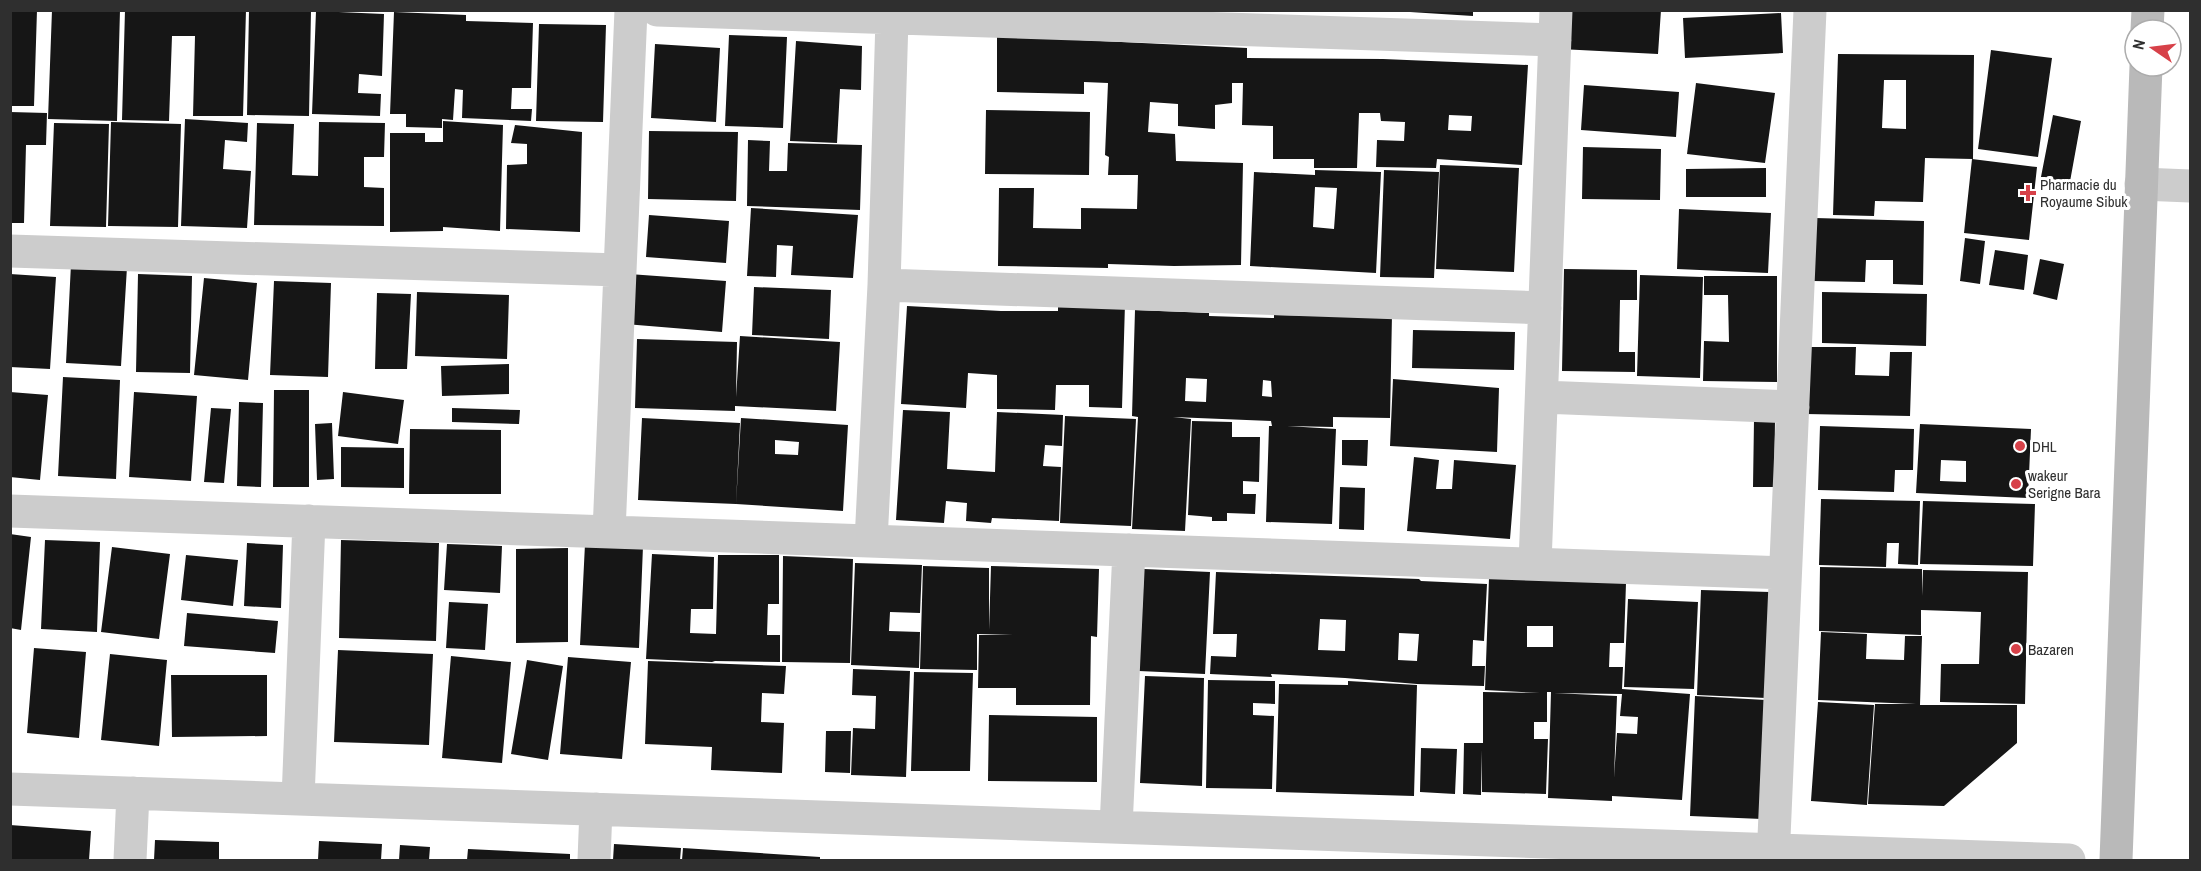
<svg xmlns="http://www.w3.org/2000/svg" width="2201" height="871" font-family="'Archivo Narrow',sans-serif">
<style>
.building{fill:#161616;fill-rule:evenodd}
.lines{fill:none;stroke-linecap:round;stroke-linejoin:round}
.street{stroke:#ccc;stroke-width:33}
.secondary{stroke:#b9b9b9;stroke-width:33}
.poi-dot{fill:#d74149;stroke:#fff;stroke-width:2}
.labels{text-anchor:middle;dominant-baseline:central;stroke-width:6;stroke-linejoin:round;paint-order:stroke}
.poi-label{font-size:15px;fill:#2f2f2f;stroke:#fff;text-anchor:start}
</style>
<rect width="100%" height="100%" fill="#fff"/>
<path class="building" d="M10,10H37L34,106H10Z
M52,10H120L117,121L48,119Z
M125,10H246L243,116H193L195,36H172L169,121L122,120Z
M249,10H311L309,116L247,115Z
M1410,10H1473V16L1410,12Z
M1562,10H1661L1658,54L1560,49Z
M316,11L384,14L382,76L359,74L358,93L381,94L380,116L312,114Z
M394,12L466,15V21L533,23L531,88H512L511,109H532L531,121L462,118L463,90L455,89L453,120L442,119V128L406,127V114H390Z
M1781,13L1783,53L1685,58L1683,18Z
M539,24L606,25L603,122L536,121Z
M729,35L787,37L783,128L725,126Z
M997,36L1247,48V58L1383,59L1528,65L1522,165L1437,159L1436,168L1376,167L1377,140L1404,141L1405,122L1381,121L1380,113H1359L1357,168H1314V159H1273V126L1242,125L1243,83H1232V103L1215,105V129L1178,126V104L1150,102L1148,132L1175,134L1176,161L1243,163L1241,265L1174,266L1108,264V268L998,266L999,188H1034L1033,228L1081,229V208L1137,209L1138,175H1108L1109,157L1105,155L1108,83L1084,82V94L997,92ZM1449,115L1472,116L1471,131L1448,130Z
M796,41L862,46L861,90L840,89L837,143L790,141Z
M655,44L720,48L716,122L651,118Z
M1991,50L2052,58L2038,157L1978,149Z
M1838,54L1974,55L1973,159L1925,158L1923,202L1875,201L1874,216L1833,215ZM1884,80H1906V129L1882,128Z
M1696,83L1775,93L1765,163L1687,154Z
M1584,85L1679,92L1676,137L1581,130Z
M986,110L1090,112L1089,175L985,174Z
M10,112L47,113L46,145H26L24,223H10Z
M2053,115L2081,121L2069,187L2040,182Z
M185,119L248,123L247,142L225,140L223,169L251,171L247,228L181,226Z
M443,121L503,125L500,231L443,227V231L390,232V133H425V142H443Z
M111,122L181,124L178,227L108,226Z
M319,122L385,123L384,157H364V187L384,188V226L254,225L257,123L294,124L292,175L318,176Z
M54,123L109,124L106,227L50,226Z
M515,125L582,132L580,232L506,229L507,165L527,164V144L511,143Z
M649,131L738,132L736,201L648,199Z
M748,140L770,141L769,171H787L788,143L862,145L860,210L747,206Z
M1583,147L1661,149L1660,200L1582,199Z
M1972,159L2037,167L2029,240L1964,233Z
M1440,165L1519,168L1514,272L1436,269Z
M1766,168V197H1686V169Z
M1315,170L1381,172L1376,273L1250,266L1254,172L1315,175ZM1315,187L1337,188L1334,229L1313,227Z
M1384,170L1439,172L1434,278L1380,277Z
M751,208L858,215L853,278L791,275L793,246L777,245L776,277L747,276Z
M1679,209L1771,213L1768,273L1677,269Z
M649,215L729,221L726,263L646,257Z
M1815,218L1924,221L1923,285L1893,284V260H1866L1865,282L1813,281Z
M1965,238L1985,241L1980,284L1960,281Z
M1995,250L2028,255L2024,290L1989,285Z
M2040,259L2064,264L2057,300L2033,294Z
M71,264L127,267L121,366L66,363Z
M1564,269L1637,270V300H1620L1619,352H1635V372L1562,371Z
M10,274L56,277L50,369L10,367Z
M138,274L192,276L190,373L136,372Z
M629,274L726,281L722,332L625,324Z
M1640,275L1703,277L1700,378L1637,376Z
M1704,276H1777V382L1703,381L1704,341L1729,342L1728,295H1704Z
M204,278L257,283L248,380L194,375Z
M274,281L331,283L328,377L270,375Z
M754,287L831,290L829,339L752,335Z
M417,292L509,295L507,359L415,356Z
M1822,292L1927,294L1926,346L1822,343Z
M377,293L411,294L407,369H375Z
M1058,302L1125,303L1122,408L1089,407V385H1056L1055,410L997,409V375L968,373L966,408L901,404L907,306L1001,311H1058Z
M1135,310L1209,313V316L1274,318V315L1335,316L1392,314L1390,418L1333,417V427L1287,426L1336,429L1332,524L1266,522L1269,426H1272L1271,421L1173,417L1191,419L1185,531L1132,529L1138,417L1132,416ZM1186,378L1207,379L1206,402L1185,401ZM1263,380L1271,381L1272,397L1262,396Z
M1413,330L1515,332L1514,370L1412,368Z
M740,336L840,342L836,411L735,406V411L635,408L637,339L737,342L736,397Z
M1807,347H1856L1855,375L1889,376L1890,352H1912L1910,416L1806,414Z
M509,364V394L442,396L441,366Z
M63,377L120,380L116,479L58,476Z
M1393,379L1499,388L1497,452L1390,446Z
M274,390H309V487H273Z
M10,392L48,395L40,480L10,477Z
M134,392L197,396L191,481L129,477Z
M343,392L404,400L398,444L338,436Z
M239,402L263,403L261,487L237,486Z
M211,408L231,409L224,483L204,482Z
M452,408L520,410L519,424L452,422Z
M903,410L950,412L947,469L995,472L997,412L1063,415L1062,446L1045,445L1043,466L1061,467L1059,521L992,518L991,523L966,521L967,503L946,501L944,523L896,520Z
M1065,416L1136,419L1131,526L1060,523Z
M642,418L740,423L736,504L638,500Z
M741,418L848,425L843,511L736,504ZM775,440L799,442L798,455L775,454Z
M1754,420L1775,421L1774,487H1753Z
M1192,421L1232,422V437H1260L1259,482L1243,481V494H1256L1255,514L1227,513V521H1212V517L1188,515Z
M332,423L334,479L317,480L315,424Z
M1920,424L2031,429L2028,498L1916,493ZM1941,460L1966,461V482L1940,481Z
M1820,426L1914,429L1913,470H1895L1894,492L1818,490Z
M410,429L501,430V494H409Z
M1342,440H1368L1367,466L1342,465Z
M341,447L404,448V488L341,487Z
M1414,457L1439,460L1436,489H1452L1454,460L1516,465L1510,539L1407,531Z
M1340,487L1365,488L1364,530L1339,529Z
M1821,499L1920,501L1918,565L1898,564L1899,543H1887L1886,567L1819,565Z
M1923,501L2035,504L2033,566L1920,564Z
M10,534L31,537L21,630L10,628Z
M45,540L100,542L97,632L41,629Z
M341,540L439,543L436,641L339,638Z
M247,543L283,545L281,608L244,606Z
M447,544L502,546L500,593L444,590Z
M585,544L643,546L639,648L580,645Z
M112,547L170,554L159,639L101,632Z
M568,548V642L516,643V549Z
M652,554L714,557L713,609H691L690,633L716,634L718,555H779V604H768L767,635H780V662L715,661L712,662L646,659Z
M186,555L238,560L233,606L181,600Z
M783,556L853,559L850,663L782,662Z
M855,563L922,565L920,613L890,612L889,631L920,632L919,668L851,665Z
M923,566L989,568V630L991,566L1099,569L1097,637L1091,636L1090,705H1016V688H978L979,635H1013L977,634V670L920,669Z
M1820,567L1922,569V596L1923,570L2028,572L2025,704L1940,702L1941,664H1979L1981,612L1921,610V635L1819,631Z
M1144,569L1210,572L1205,674L1139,671Z
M1216,572L1419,579L1421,581L1487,584L1484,641L1473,640L1472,666H1485L1484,686L1417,684L1345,678L1271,674L1272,677L1210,674L1211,656L1236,657L1237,634H1213ZM1320,619L1346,620L1345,651L1318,650ZM1399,633L1419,634L1417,661L1398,660Z
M1489,578L1626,583L1624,643H1610L1609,667H1623L1622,689L1690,694L1682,800L1612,796V801L1548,798L1551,692H1547V722H1534V739H1548L1546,794L1482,792V750L1481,795L1463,794L1464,743H1483V692L1540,693L1485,690ZM1527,626H1553V647H1527ZM1554,693L1622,694L1620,716L1638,717L1637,734L1617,733L1614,778L1617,696Z
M1701,590L1770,592L1766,698L1697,695Z
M1628,599L1698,602L1694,689L1624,687Z
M449,602L488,604L485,650L446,648Z
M187,613L278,621L275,653L184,646Z
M1821,632L1867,634L1866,659L1904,660L1905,636H1922L1920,705H2017V743L1944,806L1868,804L1875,704H1916L1818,700Z
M34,648L86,652L79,738L27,733Z
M338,650L433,654L429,745L334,742Z
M110,654L167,660L159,746L101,740Z
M451,656L511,662L502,763L442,758Z
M568,657L631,662L622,759L560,754Z
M527,660L563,666L548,760L511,754Z
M648,661L786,666L784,694L762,693L761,722L784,723L782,773L711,770L712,747L645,744Z
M853,669L910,671L906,777L851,775L853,728L875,729L876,696L852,695Z
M914,672L973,673L970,771H911Z
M171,675H267V736L172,737Z
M1145,676L1204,678L1202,786L1140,783Z
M1208,680L1275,681V704L1253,703V715L1274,716L1272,789L1206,788Z
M1348,681L1417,685L1414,796L1276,792L1279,684L1348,685Z
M1695,696L1766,700L1762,819L1690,816Z
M1818,702L1874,705L1867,805L1811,801Z
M989,715L1097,717V782L988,781Z
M826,731H851L850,773L825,772Z
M1421,748L1457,749L1455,794L1420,792Z
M10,825L91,831L89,860H10Z
M155,840L219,842V860H154Z
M319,841L382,844L381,860H318Z
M614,844L681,848L680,860H613Z
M400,845L430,847L429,860H399Z
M683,848L820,857V860H682Z
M468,849L570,854V860H467Z"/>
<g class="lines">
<path class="street" d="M657,10L1555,40
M2141,184L2190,186
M10,251L619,270
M884,285L1545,308
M1542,397L1793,407
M10,511L1785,573
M609,532L631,10
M871,541L884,285L892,19
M1535,564L1556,10
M10,789L2069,860
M298,799L309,521
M1116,827L1129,550
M130,860L133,793
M594,860L596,809
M1773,860L1810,10"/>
<path class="secondary" d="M2147,30L2148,10
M2116,860L2146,66"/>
</g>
<g class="poi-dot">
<path d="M2025 184h6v6h6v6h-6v6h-6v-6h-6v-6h6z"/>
<circle cx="2020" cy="446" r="6"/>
<circle cx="2016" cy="484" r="6"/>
<circle cx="2016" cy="649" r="6"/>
</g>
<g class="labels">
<g class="poi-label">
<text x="2040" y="184">Pharmacie du<tspan x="2040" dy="17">Royaume Sibuk</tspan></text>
<text x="2032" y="446">DHL</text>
<text x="2028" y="475">wakeur<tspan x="2028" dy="17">Serigne Bara</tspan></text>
<text x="2028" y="649">Bazaren</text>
</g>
</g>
<rect width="2201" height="871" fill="none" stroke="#2f2f2f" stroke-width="24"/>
<g transform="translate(2153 48) rotate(284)"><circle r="28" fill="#ffffff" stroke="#acacac" stroke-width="1.5"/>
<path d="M0-4.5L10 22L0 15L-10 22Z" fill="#d74149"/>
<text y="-9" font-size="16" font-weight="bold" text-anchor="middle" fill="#2f2f2f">N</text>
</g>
</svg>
